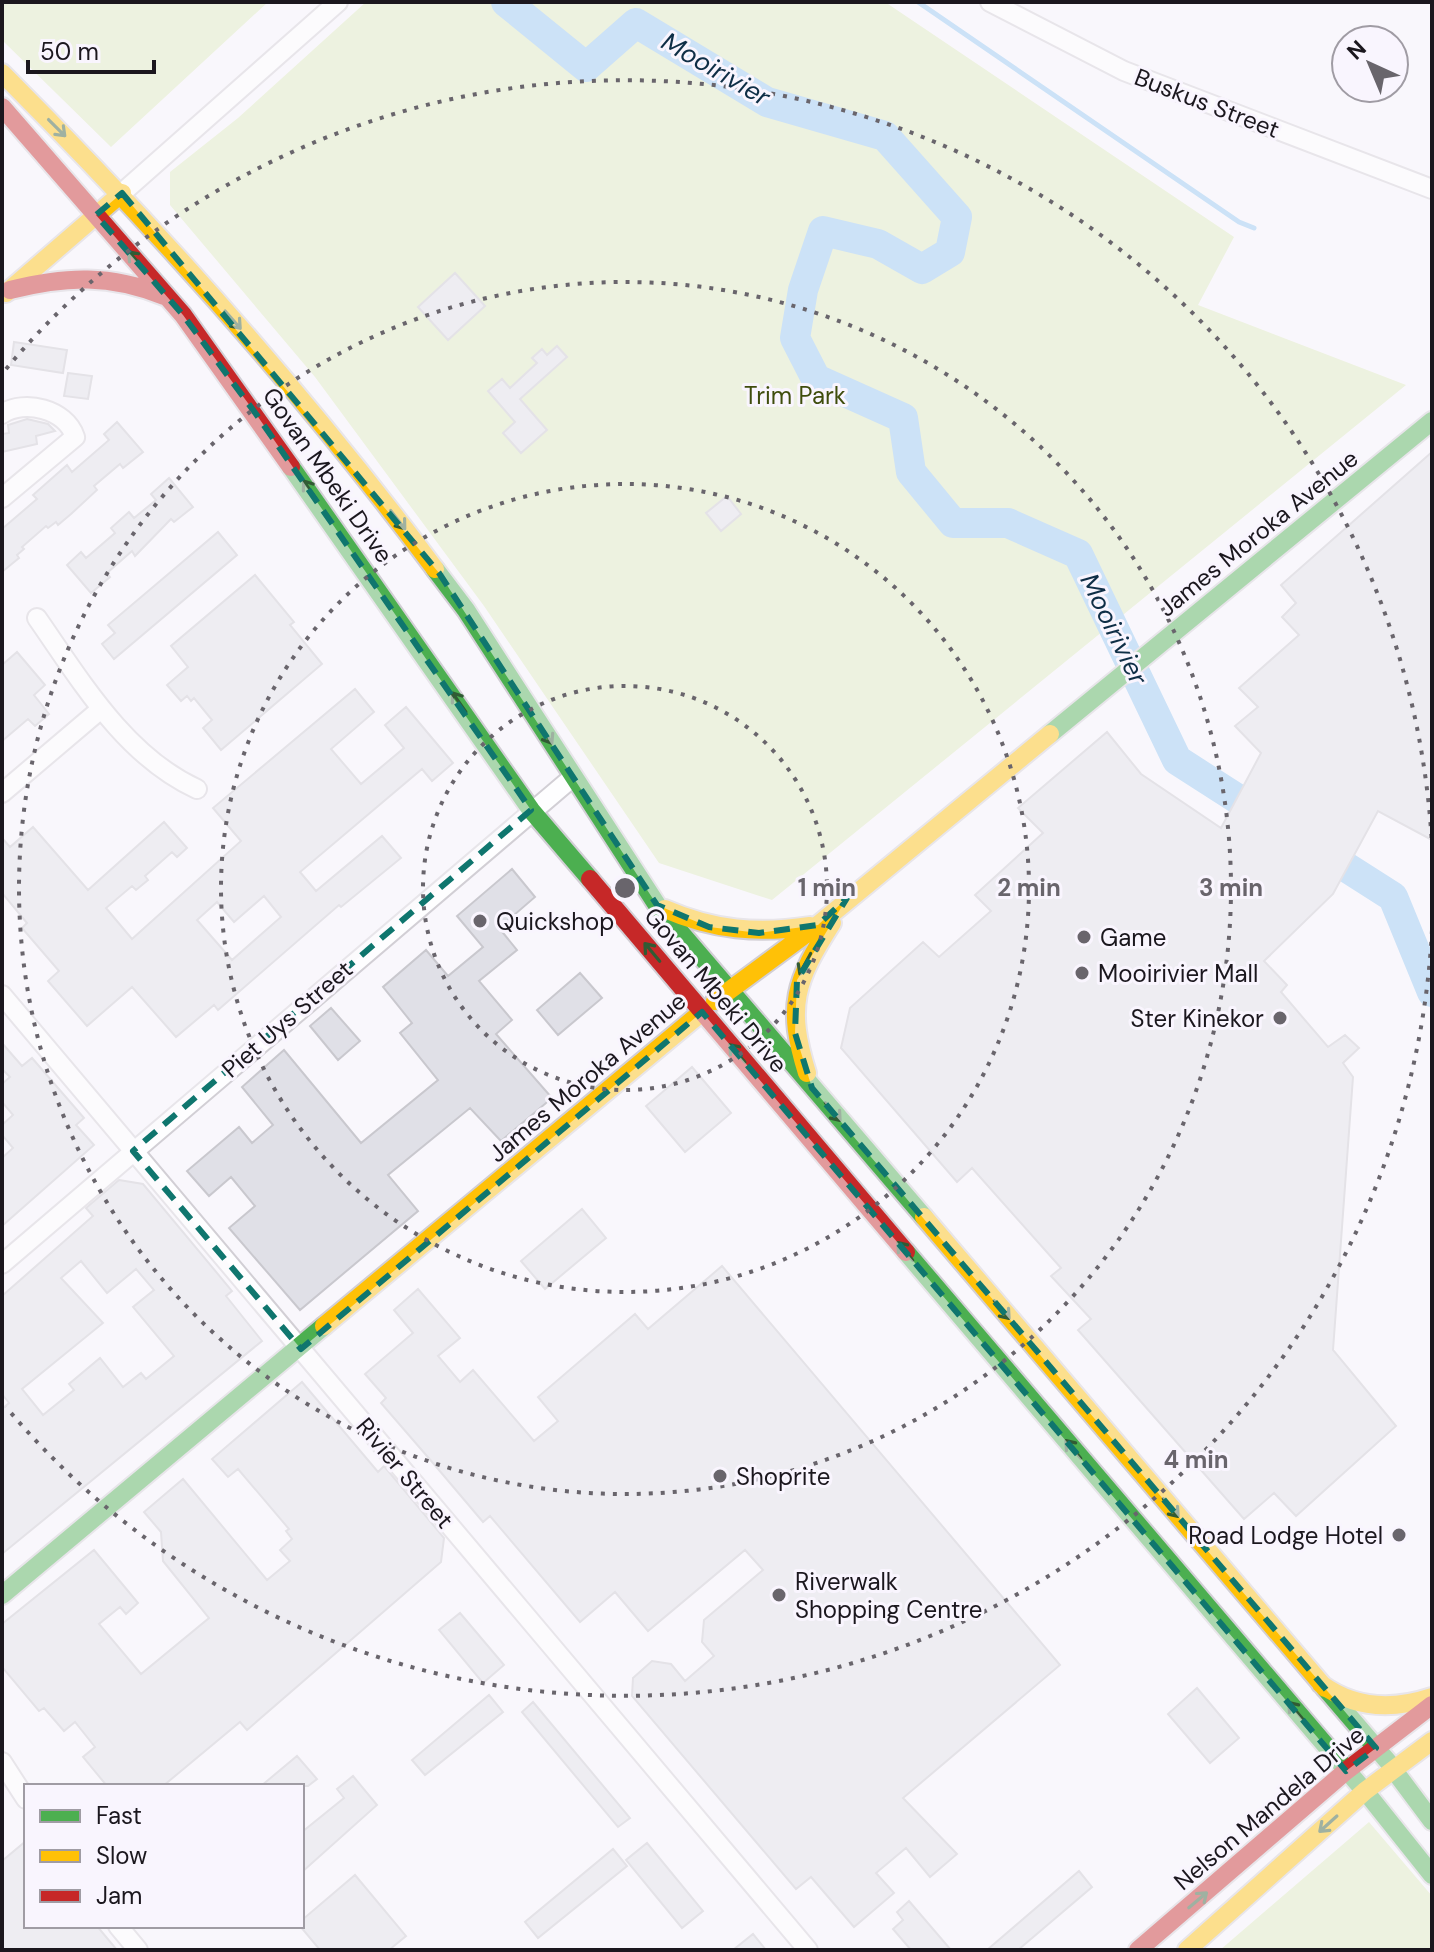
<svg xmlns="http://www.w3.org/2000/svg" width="1434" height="1952" font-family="'DM Sans',sans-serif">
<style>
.green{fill:#deeabe}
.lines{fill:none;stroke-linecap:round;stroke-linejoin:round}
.stream{stroke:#94c7f2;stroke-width:5}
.river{stroke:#94c7f2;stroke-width:30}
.building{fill:#e0e0e7;stroke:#c9c8ce;stroke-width:2;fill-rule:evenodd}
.street-casing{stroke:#d2cfd5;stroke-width:22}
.fast-casing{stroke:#d2cfd5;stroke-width:22}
.slow-casing{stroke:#d2cfd5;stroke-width:22}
.jam-casing{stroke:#d2cfd5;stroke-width:22}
.street{stroke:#fefeff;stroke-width:18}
.fast{stroke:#4caf50;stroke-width:18}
.slow{stroke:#ffc107;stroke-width:18}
.jam{stroke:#c62828;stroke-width:18}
.oneway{stroke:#315b34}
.marked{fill:none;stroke:#0f766e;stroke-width:6;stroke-dasharray:16 10;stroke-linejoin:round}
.ring{fill:none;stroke:#69656c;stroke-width:4;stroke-dasharray:4 8}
.poi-dot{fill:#69656c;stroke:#f9f5fe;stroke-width:3}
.labels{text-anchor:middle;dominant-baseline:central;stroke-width:6;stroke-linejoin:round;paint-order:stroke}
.street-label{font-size:24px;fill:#1b171e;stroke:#f9f5fe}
.park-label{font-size:24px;fill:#3f4d0d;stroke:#f9f5fe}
.poi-label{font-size:24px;fill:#1b171e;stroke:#f9f5fe;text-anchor:start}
.water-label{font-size:26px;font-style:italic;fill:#0e2e46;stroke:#f9f5fe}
.centre{fill:#69656c;stroke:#f9f5fe;stroke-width:4}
.ring-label{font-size:24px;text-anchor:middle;font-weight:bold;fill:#69656c;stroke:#f9f5fe;stroke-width:6;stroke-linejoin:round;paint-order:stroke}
</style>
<rect width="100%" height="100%" fill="#f9f7fc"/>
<path class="green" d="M2,2H268L111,147L2,40Z
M366,2H885L1234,237L1198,305L1406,385L772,900L659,863L484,606L315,377L170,205V172L238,118Z
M1369,1822L1432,1896V1950H1220Z"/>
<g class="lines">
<path class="stream" d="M918,2L1239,222L1254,228"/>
<path class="river" d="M506,2L586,67L636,23L767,102L885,136L957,217L950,252L922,269L878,244L823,231L803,290L795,338L816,379L903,418L911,472L953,523H1008L1078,554L1177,760L1269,819
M1313,846L1393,897L1432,992"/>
</g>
<path class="building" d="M455,273L485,306L448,340L418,307Z
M14,342L67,350L63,373L11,365Z
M557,346L567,357L520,399L547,430L521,453L503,433L515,422L488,391L502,379L510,388L537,363L532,358L542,349L547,355Z
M68,373L92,376L88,399L64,396Z
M27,419L48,424L55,431L36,436L37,444L2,452V434L9,433L8,425Z
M117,422L143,452L123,468L120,464L94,486L97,490L71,514L58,525L56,522L48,528L46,526L22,547L24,549L17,555L19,558L2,572V529L37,499L33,495L67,465L72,472L109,440L104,434Z
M1432,452V840L1378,811L1333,894L1264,961L1287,985L1281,992L1328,1047L1345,1035L1359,1048L1343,1063L1353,1077L1333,1350L1396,1426L1296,1516L1274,1493L1244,1519L1078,1330L1091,1319L1051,1276L1061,1268L972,1168L957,1182L841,1048L850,1008L923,942L939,957L991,911L975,895L1043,833L1018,808L1107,732L1141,774L1221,828L1261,753L1235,726L1258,707L1239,688L1299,635L1282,617L1296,603L1281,585Z
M169,478L193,507L174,522L171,519L135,556L132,551L107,573L110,577L91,593L67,565L81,552L86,558L115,533L111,528L129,512L134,518L156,500L151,494Z
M727,496L741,514L721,531L706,513Z
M218,532L237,555L114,659L102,644L115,633L108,625Z
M255,575L294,622L290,625L322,664L221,750L203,728L212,720L194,698L191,701L187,696L181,701L167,685L188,667L171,646Z
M17,652L45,685L34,695L49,714L35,726L28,719L2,741V665Z
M355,689L374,712L331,749L361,784L404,748L385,725L406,707L453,763L432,781L422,769L300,872L316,891L382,836L401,858L341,907L339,905L218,1010L214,1005L176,1037L132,987L87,1026L48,981L59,971L22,928L27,923L2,893V838L10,847L33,827L88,890L164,822L187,848L177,857L172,852L145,876L148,880L136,890L132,886L106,908L132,939L241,841L213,808ZM264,896L281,917L232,960L197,920L217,902L234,922Z
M512,869L535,897L499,928L517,950L479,981L512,1020L496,1034L552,1098L501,1141L470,1108L388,1175L418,1211L300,1310L229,1228L255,1206L231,1177L209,1196L187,1171L239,1127L252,1143L273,1125L242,1087L284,1050L361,1143L438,1080L400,1033L412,1023L383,987L426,950L448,976L483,947L457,916Z
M580,973L602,998L558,1035L537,1010Z
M331,1008L360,1041L338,1060L310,1026Z
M2,1043L22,1066L32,1058L84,1118L76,1125L94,1145L2,1226V1158L13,1148L2,1135V1125L13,1115L2,1102V1084L10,1077L2,1069Z
M692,1067L731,1113L685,1152L646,1106Z
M119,1180L143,1184L232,1291L226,1296L262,1341L2,1554V1409L9,1403L2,1394V1296L93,1216L86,1208ZM81,1261L107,1293L136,1269L154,1290L133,1307L174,1356L146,1379L141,1373L123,1387L100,1358L69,1384L74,1390L43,1415L22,1389L103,1323L61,1278Z
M582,1209L606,1238L545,1289L521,1261Z
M722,1266L1060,1665L903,1798L957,1854L930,1877L906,1848L876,1873L894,1893L854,1927L811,1877L796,1889L632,1696L633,1678L652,1661L671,1664L685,1681L714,1656L702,1642L704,1620L763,1570L745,1550L648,1631L615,1592L580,1622L490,1516L483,1522L433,1463L381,1403L386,1398L365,1374L413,1333L394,1310L418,1289L460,1338L438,1356L460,1382L473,1370L534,1441L558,1421L538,1397L635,1314L648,1329Z
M302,1382L378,1472L384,1466L444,1538L441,1562L247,1730L240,1722L163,1786H107L83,1757L95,1747L75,1722L64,1731L44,1708L39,1711L2,1667V1624L94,1550L138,1603L126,1614L120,1607L99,1624L141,1674L209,1618L163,1561L161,1532L144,1512L183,1479L267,1580L290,1561L280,1550L292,1539L286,1531L289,1529L238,1469L228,1477L212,1459Z
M460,1613L504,1665L483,1683L439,1630Z
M1197,1688L1239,1738L1210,1763L1168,1714Z
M489,1695L503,1712L425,1775L412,1760Z
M533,1702L630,1818L618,1827L522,1712Z
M297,1756L317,1779L308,1786H261Z
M353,1776L377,1805L302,1872V1832L344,1798L337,1789Z
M26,1841V1926H97L117,1950H2V1861Z
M647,1843L703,1911L682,1928L626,1860Z
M613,1849L627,1866L538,1938L525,1922Z
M1079,1871L1092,1887L1018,1950H987Z
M355,1875L406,1936L389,1950H320L300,1926L302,1920Z
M909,1901L951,1950H911L893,1929L903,1920L897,1912Z
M753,1934L766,1950H733Z"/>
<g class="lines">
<g class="street-casing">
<path id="street" d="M990,2L1124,71L1432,189
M122,193L338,2
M2,414C24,399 66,409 75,437L2,498
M37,618C81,681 125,756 197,789
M2,793L101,709
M2,995L808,1950
M2,1264L573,777
M2,1762L26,1799
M118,1926L138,1950"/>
</g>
<g class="fast-casing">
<path id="fast" d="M291,467L531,810L590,879
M435,569L466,610L657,905L924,1217
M1050,734L1432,421
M906,1252L1361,1787
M2,1595L324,1326
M1325,1688L1390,1764
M1393,1769L1432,1821
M1365,1791L1432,1875"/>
</g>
<g class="slow-casing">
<path id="slow" d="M2,73C157,228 304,393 435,569
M6,293L122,193
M665,909C713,930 758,934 810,926
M715,1001L818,925L1050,734
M807,1073C786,1006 795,981 832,923
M924,1217L1325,1688
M324,1326L702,1012
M1321,1684C1355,1709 1393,1710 1432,1697
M1187,1950L1365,1791L1432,1741"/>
</g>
<g class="jam-casing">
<path id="jam" d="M2,107L183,315L291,467
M10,290C66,276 110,274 164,296
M590,879L906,1252
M1138,1950L1346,1771L1432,1705"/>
</g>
<use href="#street" class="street"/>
<use href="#fast" class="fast"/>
<use href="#slow" class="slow"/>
<use href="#jam" class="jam"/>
</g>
<defs><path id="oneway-shaft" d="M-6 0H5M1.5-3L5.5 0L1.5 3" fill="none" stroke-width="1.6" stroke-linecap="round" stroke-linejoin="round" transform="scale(2)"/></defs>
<g class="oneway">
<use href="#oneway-shaft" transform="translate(57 128) rotate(45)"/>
<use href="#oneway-shaft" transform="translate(136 260) rotate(-132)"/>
<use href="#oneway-shaft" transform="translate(233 320) rotate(49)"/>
<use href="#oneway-shaft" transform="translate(310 490) rotate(-125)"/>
<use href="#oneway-shaft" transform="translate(398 520) rotate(52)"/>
<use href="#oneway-shaft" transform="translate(459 702) rotate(-125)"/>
<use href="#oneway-shaft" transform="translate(546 734) rotate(58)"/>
<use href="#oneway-shaft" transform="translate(652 952) rotate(-130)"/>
<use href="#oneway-shaft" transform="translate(805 964) rotate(118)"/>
<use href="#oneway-shaft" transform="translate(737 1053) rotate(-131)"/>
<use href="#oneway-shaft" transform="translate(833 1112) rotate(50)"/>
<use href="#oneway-shaft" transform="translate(905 1251) rotate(-130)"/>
<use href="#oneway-shaft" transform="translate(1002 1310) rotate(50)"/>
<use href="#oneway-shaft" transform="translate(1073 1449) rotate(-130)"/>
<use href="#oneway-shaft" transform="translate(1171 1508) rotate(50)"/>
<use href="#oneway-shaft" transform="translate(1296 1711) rotate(-130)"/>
<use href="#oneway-shaft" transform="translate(1328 1824) rotate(138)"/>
<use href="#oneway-shaft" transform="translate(1198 1900) rotate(-40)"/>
</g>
<path d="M0 0H1434V1952H0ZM122,193L439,573L657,905L709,927L759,933L818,925L847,898L797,980L795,1033L812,1088L1376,1748L1346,1771L702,1012L301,1349L133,1151L531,810L256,414L183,315L96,215Z" fill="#f9f7fc" fill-opacity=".55" fill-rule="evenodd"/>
<path class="marked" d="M122,193L439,573L657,905L709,927L759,933L818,925L847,898L797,980L795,1033L812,1088L1376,1748L1346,1771L702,1012L301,1349L133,1151L531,810L256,414L183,315L96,215Z"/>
<g class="ring">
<circle cx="625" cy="888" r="202"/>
<circle cx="625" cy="888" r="404"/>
<circle cx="625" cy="888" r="606"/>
<path d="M1432 930A808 808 0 0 1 6 1407M6 369A808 808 0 0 1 1432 846"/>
</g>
<g class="poi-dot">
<circle cx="480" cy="921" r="8"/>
<circle cx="1084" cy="937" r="8"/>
<circle cx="1082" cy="973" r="8"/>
<circle cx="1280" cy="1018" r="8"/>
<circle cx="720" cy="1476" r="8"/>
<circle cx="1399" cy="1535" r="8"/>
<circle cx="779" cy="1595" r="8"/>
</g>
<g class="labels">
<g class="street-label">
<text transform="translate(1207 103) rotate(21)">Buskus Street</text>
<text transform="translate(328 475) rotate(55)">Govan Mbeki Drive</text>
<text transform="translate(1258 533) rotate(-39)">James Moroka Avenue</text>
<text transform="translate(716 990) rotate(50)">Govan Mbeki Drive</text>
<text transform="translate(287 1019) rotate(-41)">Piet Uys Street</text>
<text transform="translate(587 1077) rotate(-40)">James Moroka Avenue</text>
<text transform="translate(405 1473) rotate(50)">Rivier Street</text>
<text transform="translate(1269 1808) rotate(-40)">Nelson Mandela Drive</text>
</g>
<g class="park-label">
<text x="795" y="395">Trim Park</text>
</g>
<g class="poi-label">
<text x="496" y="921">Quickshop</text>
<text x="1100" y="937">Game</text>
<text x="1098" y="973">Mooirivier Mall</text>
<text x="1264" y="1018" text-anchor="end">Ster Kinekor</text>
<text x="736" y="1476">Shoprite</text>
<text x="1383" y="1535" text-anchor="end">Road Lodge Hotel</text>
<text x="795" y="1581">Riverwalk<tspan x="795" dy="28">Shopping Centre</tspan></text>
</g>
<g class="water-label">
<text transform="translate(716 69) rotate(30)">Mooirivier</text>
<text transform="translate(1114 629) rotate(64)">Mooirivier</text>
</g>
</g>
<circle cx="625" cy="888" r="12" class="centre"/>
<g class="ring-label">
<text x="827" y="896">1 min</text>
<text x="1029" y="896">2 min</text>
<text x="1231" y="896">3 min</text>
<text x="1196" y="1468">4 min</text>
</g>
<rect width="1434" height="1952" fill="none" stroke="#1b171e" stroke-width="8"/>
<rect x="24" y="1784" width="280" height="144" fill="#f9f5fe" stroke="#a09ca4" stroke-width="2"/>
<rect x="40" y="1810" width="40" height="12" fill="#4caf50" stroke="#a09ca4" stroke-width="2"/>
<text x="96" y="1824" font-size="24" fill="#1b171e">Fast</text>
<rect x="40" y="1850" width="40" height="12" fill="#ffc107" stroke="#a09ca4" stroke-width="2"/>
<text x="96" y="1864" font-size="24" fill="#1b171e">Slow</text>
<rect x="40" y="1890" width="40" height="12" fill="#c62828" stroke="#a09ca4" stroke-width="2"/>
<text x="96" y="1904" font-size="24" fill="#1b171e">Jam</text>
<g transform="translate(1370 64) rotate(316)"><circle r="38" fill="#f9f5fe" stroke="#a09ca4" stroke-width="2"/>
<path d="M0-6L14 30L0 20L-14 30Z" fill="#69656c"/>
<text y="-12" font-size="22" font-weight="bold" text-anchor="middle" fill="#1b171e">N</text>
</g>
<path d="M28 60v12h126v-12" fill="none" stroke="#1b171e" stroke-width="4"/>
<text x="40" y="60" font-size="24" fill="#1b171e" stroke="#f9f5fe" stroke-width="6" paint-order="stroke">50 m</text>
</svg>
